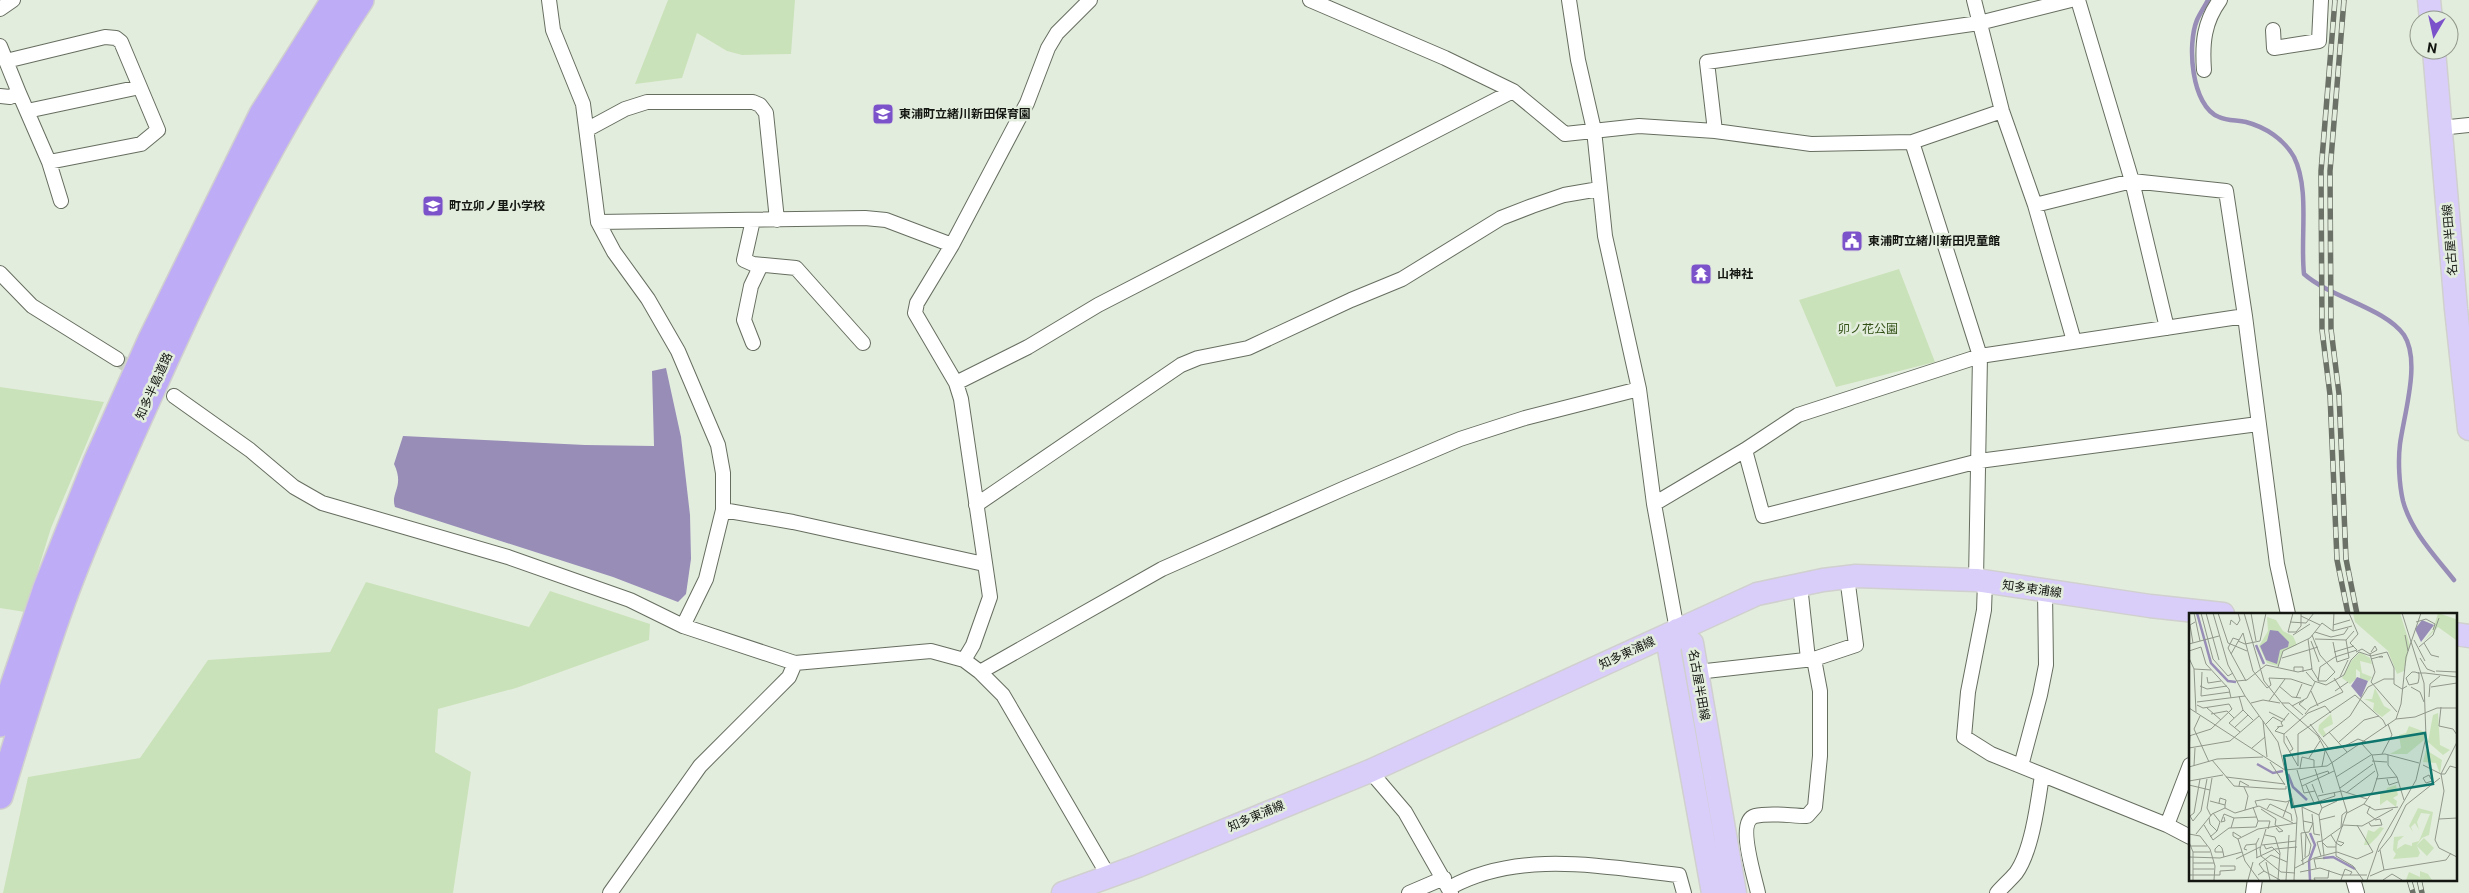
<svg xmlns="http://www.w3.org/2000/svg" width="2469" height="893" font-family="Roboto,'Noto Sans JP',sans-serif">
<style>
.green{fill:#cae2ba}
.water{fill:#978db7}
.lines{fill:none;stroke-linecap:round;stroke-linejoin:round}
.stream{stroke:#978db7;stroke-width:4.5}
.minor-tunnel{stroke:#c4cdbe;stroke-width:14;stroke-dasharray:14 7;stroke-linecap:butt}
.minor-casing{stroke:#666e60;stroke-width:16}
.primary-casing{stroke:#d0d0cf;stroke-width:25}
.motorway-casing{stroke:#d0d0cf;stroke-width:28}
.minor{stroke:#fff;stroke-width:14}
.primary{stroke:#d9cdfa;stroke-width:22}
.motorway{stroke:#bfacf6;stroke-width:25}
.rail-casing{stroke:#6b7167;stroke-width:5.5}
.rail{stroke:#e3eddd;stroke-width:4;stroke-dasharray:11;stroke-linecap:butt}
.labels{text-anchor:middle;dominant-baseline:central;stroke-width:5;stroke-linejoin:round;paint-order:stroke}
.poi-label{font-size:12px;font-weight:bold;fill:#131611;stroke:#e3eddd;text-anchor:start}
.street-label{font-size:12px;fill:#131611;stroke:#e3eddd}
.park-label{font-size:12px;fill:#325016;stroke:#e3eddd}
.inset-river{fill:none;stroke:#978db7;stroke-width:2.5}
.inset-road{fill:none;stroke:#90978b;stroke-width:1}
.view{fill:#0f766e;fill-opacity:0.15;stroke:#0f766e;stroke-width:2.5}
.inset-edge{fill:none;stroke:#131611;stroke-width:2.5}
</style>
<rect width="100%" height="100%" fill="#e3eddd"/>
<path class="green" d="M668,0H795L791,54L742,55L727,51L697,33L682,78L635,84Z
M1899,269L1935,362L1836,387L1799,300Z
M0,387L104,402L51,528L25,612L0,608Z
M366,582L529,627L550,591L650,624L649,640L516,688L438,709L435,752L471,772L453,893H3L28,777L140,758L208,660L330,652Z"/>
<path class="water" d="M666,368L681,437L690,515L691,559L686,594L678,602L613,577L395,507C390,492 405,487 394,464L403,436L585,445L654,446L652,371Z"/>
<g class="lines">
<path class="stream" d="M2208,0C2205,6 2200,13 2197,20C2187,44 2191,106 2219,117C2227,121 2237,120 2246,122C2265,127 2284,139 2294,157C2310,189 2300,238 2304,274C2331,298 2385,308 2404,335C2421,361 2404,414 2400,444C2398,460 2399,484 2403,501C2411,531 2435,556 2454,580"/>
<path class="minor-tunnel" d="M117,359L174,396"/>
<g class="minor-casing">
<path id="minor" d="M549,0L553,30L583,104L598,222L614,252L648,299L678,351L718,445L723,473V510L706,579L683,626
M1310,0L1445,58L1513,91L1565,134L1639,126L1715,131L1811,144L1912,142L2002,111
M1569,0L1578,60L1594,130L1605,236L1639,389L1654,504L1677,630
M1974,0L2002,111L2035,205L2074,341
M2078,0L2132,181L2167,328
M0,9L13,0
M2273,30L2274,48L2319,41L2321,0
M0,46L19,93L10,97L0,96
M6,61L105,37L116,38L121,42L158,130L141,144L49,162L19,93
M2204,70C2202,43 2204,22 2220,0
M27,111L140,87
M2440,128L2469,125
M588,129L625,109L647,102H753L760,105L766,113L777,220
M1715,131L1707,62L1979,23L2071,0
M1912,142L1980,356L1976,580
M49,162L61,201
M2035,205L2132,181L2226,191L2245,316L2277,564L2288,614
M753,220L744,260L753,264L796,268L863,343
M598,222L865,218L886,220L952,245
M0,273L32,306L117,359
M753,343L744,320L751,286L761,265
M956,383L1028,347L1098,305L1513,91
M174,396L250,450L294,487L322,503L508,557L630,600L683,626L795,663L931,651L964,660L980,672L1003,695L1108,875
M1745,450L1763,516L1979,461L2258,424
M1654,504L1745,450L1798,415L1980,356L2245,316
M976,505L1181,365L1198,358L1248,348L1351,300L1402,279L1501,218L1532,206L1564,195L1599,189
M723,510L793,522L984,564
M1985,582L1984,610L1968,692L1964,737L1991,754L2167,825L2190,765
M1800,585L1808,659
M964,660L973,645L990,597L961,399L956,383L915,313L917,303L952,245L1027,103L1048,48L1057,33L1090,0
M980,672L1162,569L1345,488L1460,439L1525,418L1639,389
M1697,672L1814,659
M2021,766L2040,695L2046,665L2045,591
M1370,771L1405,812L1451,893
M2167,825L2190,837
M2353,879L2357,893
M1449,888C1519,849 1603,867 1679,875L1684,893
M610,893L700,766L789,677L795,663
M1409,893L1444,878
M1758,893C1755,878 1736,821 1755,816C1771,812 1791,816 1807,816L1815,807L1820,756V691L1814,659L1856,645L1847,577
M1997,893C2003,886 2010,880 2016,873C2032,851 2038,802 2042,775
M2253,893L2255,879"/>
</g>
<g class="primary-casing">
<path id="primary" d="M2429,0L2431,20
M2434,50L2456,309L2469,429
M2455,634L2469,636
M1063,893L1138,866L1370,771L1757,594L1823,580L1856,576L1976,580L2150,606L2223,614
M1713,893L1669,649L1677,630L1692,643L1735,893"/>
</g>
<g class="motorway-casing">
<path id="motorway" d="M0,724L46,588L96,462L150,341L262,114L334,0
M0,796C20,729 41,661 65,595C91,525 122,456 153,388C213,253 279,123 361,0"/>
</g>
<use href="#minor" class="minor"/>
<use href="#primary" class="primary"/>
<use href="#motorway" class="motorway"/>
<g class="rail-casing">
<path id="rail" d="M2335,0L2321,171L2322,330L2330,395L2337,560L2348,614
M2344,0L2330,171L2331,329L2339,394L2346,559L2357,614
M2409,879L2413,893
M2419,879L2422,893"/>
</g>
<use href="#rail" class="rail"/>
</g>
<defs>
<g id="school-square" transform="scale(1.125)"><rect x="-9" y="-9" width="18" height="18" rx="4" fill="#7c52cb" stroke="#e3eddd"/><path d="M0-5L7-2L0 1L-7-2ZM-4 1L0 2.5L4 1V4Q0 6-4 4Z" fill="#fff"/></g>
<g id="civic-square" transform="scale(1.125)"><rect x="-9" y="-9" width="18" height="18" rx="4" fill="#7c52cb" stroke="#e3eddd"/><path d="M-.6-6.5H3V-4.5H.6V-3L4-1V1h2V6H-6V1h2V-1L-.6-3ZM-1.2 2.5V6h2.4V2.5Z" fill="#fff"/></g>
<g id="temple-square" transform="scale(1.125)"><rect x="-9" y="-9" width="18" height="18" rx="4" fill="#7c52cb" stroke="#e3eddd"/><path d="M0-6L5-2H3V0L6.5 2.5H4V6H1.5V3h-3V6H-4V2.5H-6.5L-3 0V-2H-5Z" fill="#fff"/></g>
</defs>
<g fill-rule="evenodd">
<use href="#school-square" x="883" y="114"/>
<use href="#school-square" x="433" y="206"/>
<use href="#civic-square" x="1852" y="241"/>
<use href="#temple-square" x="1701" y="274"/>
</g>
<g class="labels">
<g class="poi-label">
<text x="899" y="114">東浦町立緒川新田保育園</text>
<text x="449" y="206">町立卯ノ里小学校</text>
<text x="1868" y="241">東浦町立緒川新田児童館</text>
<text x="1717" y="274">山神社</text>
</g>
<g class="street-label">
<text transform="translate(2450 240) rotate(-95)">名古屋半田線</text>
<text transform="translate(154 386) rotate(-66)">知多半島道路</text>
<text transform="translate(2032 589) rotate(8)">知多東浦線</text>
<text transform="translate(1627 653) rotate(-25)">知多東浦線</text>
<text transform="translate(1699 685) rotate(80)">名古屋半田線</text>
<text transform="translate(1256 816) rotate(-23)">知多東浦線</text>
</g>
<g class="park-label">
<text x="1868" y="329">卯ノ花公園</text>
</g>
</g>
<g transform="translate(2189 613)">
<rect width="268" height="268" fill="#e3eddd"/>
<path d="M164,0H211L221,32L215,58L208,61L199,38L166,9ZM249,0L267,6V27L249,14L234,29L244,17ZM78,4L87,7L94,18L104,23L108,32L94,38L89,53L78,50L70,33L79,18ZM171,39L181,45L183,51L171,48L173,60L183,64L180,68L171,66V59L167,56V66L161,71L153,65L163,47ZM186,75L195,93L202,97L193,104L184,97L185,90L175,86H183ZM249,100L251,132L261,137L254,142L239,129L244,102ZM142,101L144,111L134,116L137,121L134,124L129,118L130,112ZM220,113L236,119L235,127L218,141H201L212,135L210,122L217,120ZM237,137L253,147L251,161L247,150L234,149ZM207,172L209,182L204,185L208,188L207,194L198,187L191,192V180H197L198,175ZM229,195L244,199L240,222L233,225L227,233L235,225L245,235L238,243L228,233L231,240L229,244L204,246L207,241L204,237L205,224L215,223L209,228L208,236L216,231L223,233V230L230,228L233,221L241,201L232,200L228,209L230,217L226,210L222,214L224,219L220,213ZM191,214L195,215L189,223L180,232H175L179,217L185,219ZM231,258L239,261L243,267H217L220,259L231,264Z" fill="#cae2ba"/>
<path d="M233,7L245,12L232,29L226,16ZM81,17L89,18L100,29L99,34L91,37L88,51L77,47L71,33L78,28ZM168,64L179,68L172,85L162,73Z" fill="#978db7"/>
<path class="inset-river" d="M8,0L22,50L39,68L47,69M67,32L75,51M68,151L84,160L94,158M99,161L104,174L118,187M121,220L126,232L120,248L121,267M134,245L144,244L166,256"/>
<path class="inset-road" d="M5,0L11,28M12,0L24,46L39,63L44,60M17,0L30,47M24,0L39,52L56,83L89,129L108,205L105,267M29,0L39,30L58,38M55,0L75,68L96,94L129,123L143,150M62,0L67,28M104,0L99,19H107L112,13V0M112,3L131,12M101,9L117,10L125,0M227,9L237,6L246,11L244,17M41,12L42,7L48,12L51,7L49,0M144,12L161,7M144,18L145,0M126,19L142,24L155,21L159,15M54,20L64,58L78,75L82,72L80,65L102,66L123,73M104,22L121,11M123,22L131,42L146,59L137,68H129M216,22L219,38M126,26L157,27L165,18M50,27L44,25L39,35L57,68M225,27L236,48M49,28L56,31L71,28L77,0M122,28L130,49M144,29L148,49L160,45L157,27M4,30L1,12L6,9M235,30L242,42L250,44M0,31L30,23M230,34L244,22L250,5M0,38L12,34L17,51L40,76L42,85M145,39L165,33M167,39L173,36L181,41L186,59L182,69L208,99M42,41L54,20M181,41L188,37L186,33L182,39M182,43L198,39L205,55V71L213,76L218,73M0,45L5,56L7,99M93,45L129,34M231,45L238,56L246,59M182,46L193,43L194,44H190M89,54L94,38L121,25L133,10L144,18L163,13M122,55L130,68M5,56L22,57M105,58V54H114V59M247,58L268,59M13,59L12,83L41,79M117,59L125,68L137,72L155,62L162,47L170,39L182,43M229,59L230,61V65L229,70L220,72L217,65L223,59H226L229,60H236L268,64M18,64L19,70L32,68M151,64L159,47M48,68L58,67L77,52L109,59L123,56L119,26M129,68L131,54L146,44L168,37L161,30L169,21L160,0M11,73L18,76L38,73M90,73L103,84L112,85M222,74L231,79L235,89M242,74L268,70M122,78L129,93M146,78L159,69M50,83L54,97L64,107M240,84L241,71L251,63M107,85L113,71M115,87L110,91L117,97M80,88L96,66M8,89L56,83M62,90L74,87L91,90M93,90H100L114,102M103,93L118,85L126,69M252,94L250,113L264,116L268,122M0,95L96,157L138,153L207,106L226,104L248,95H268M18,95L32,107M80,99L96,107M22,101L38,98L45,105M116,101L121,95L154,79L145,65M11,103L5,116L20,149M207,106L212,91L217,44L232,0M74,108L78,144M77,111L84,104L93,109M121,111L140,136L153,134M91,113L86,118L95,121M88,114L94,113L92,110L100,100M45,115L59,102M51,119L40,110L54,97M140,119L158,139M0,123L22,116L43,96L40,91L14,95L8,92M97,123L104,136L100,139M134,124L161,103L179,74L195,66H205M150,129L175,107L190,103M268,129L252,161L255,178L246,227L250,235L268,244M173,131L183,142L196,141L230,150M154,134L169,126L177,129M0,135L41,128L70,103M63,135L76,124M0,138L1,122M193,141L203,122L199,111M199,142V152L208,164L215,187M120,145L131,128M23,147L45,173L90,176H97V173M183,148L198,149M81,149L96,172M143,150L158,199L147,231V243L164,253L174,267M234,152L252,161M5,153L6,135M109,153V121L166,82L194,107L197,113M109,153L95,129V121L119,100L136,93L142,100M133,153L136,138M0,154L28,146L74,144M111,155L113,144L125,147V155M126,156L134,180M108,157L115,180L126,178M252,161H256L261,153L268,155M37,164L96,171M147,164L182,142M11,166L5,200L1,203L4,208L12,198L18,166M187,166L208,164M198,166L200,172L209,169M242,166L240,162L234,165L237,170L243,168M111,167L139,158L140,161M0,168L34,162M123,171L133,195L130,202L135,242M0,172L21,177M117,172L125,190L146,183L145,179M50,173L51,168L60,173M113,173L145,158M55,174L59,183L56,197M151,175L184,151M157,180L186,158M129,183L153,178L178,186M21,188L36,192V195L46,200L70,193L104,210M30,190L31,185L37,187L36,192M175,191L186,197L209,194M68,193L66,188L78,186L97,189L104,186M181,193L178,200L186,206M133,195L148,188M72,196L87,206L86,212L89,214M78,196L81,191L102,201L103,208M24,200L31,209L28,218M158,200L175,191L184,178L189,162L183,142M123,201L125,221L131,222M22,203L18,195L23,165M35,204L36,208L32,209L35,201L45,205M94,204L100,188M20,205L21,211L28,218L21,224M250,206L268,205M130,207L146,203M69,208H81L79,216M180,210L182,213L193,212L191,206L186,207M15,212L24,227L40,215L67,214L69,208L64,194M154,212L173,213L204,196M152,214L153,202L158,198M42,215L45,205L68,204M87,215L90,219L94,218L89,214M77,216L71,236L72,243L92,259L106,260M0,221L11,223L21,236L26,253L25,267M7,221L23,201L36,195M76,222L86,224L91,240L89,267M142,222L147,230L152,233L155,230L149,228M49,226L44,223V219L52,224M133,228L154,213M0,229L4,239V267M133,229L138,234H147M73,232L107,228M75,232L77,236L83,234L91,242M2,233H18M58,237L55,236L57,232L67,231M191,237L195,257L257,247L262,240M4,239H21M34,239H26V236L30,232L33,235L34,239L35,244M189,239L202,223L217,192L251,165M82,242L98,249M132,243L128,229L133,228M0,244L31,245L53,239M116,244L117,221M67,245L86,236L108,234M68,245L67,231L70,225M47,246L71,234M112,248L120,242L122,232L115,217L113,194L130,202M77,249L81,267M4,250H25M114,252L112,220L120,219L124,210L114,208M106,255L125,245L148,239L168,246L184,239L168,212M127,255L125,246L136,245M4,256H25M75,258L70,251L82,242M111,259L131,255L152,262H178M0,262H31V258L46,257V253H31M69,262L75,258L91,267M181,263L195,257M59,267L64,249M70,267L56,248L49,226L69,216L108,210M97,267L100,222M126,267L125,265H139L140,257M152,267L156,256L163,259L161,262M178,267L190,232L227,167L237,124L235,70L213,0M194,267L203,261L213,267"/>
<path class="view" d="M236,120L244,171L103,194L95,143Z"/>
<rect width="268" height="268" class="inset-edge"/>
</g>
<g transform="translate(2434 35) rotate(189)"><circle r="24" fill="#e3eddd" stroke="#90978b"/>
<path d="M0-4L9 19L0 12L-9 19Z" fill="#7c52cb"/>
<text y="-8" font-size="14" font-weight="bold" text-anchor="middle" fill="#131611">N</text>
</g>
</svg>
